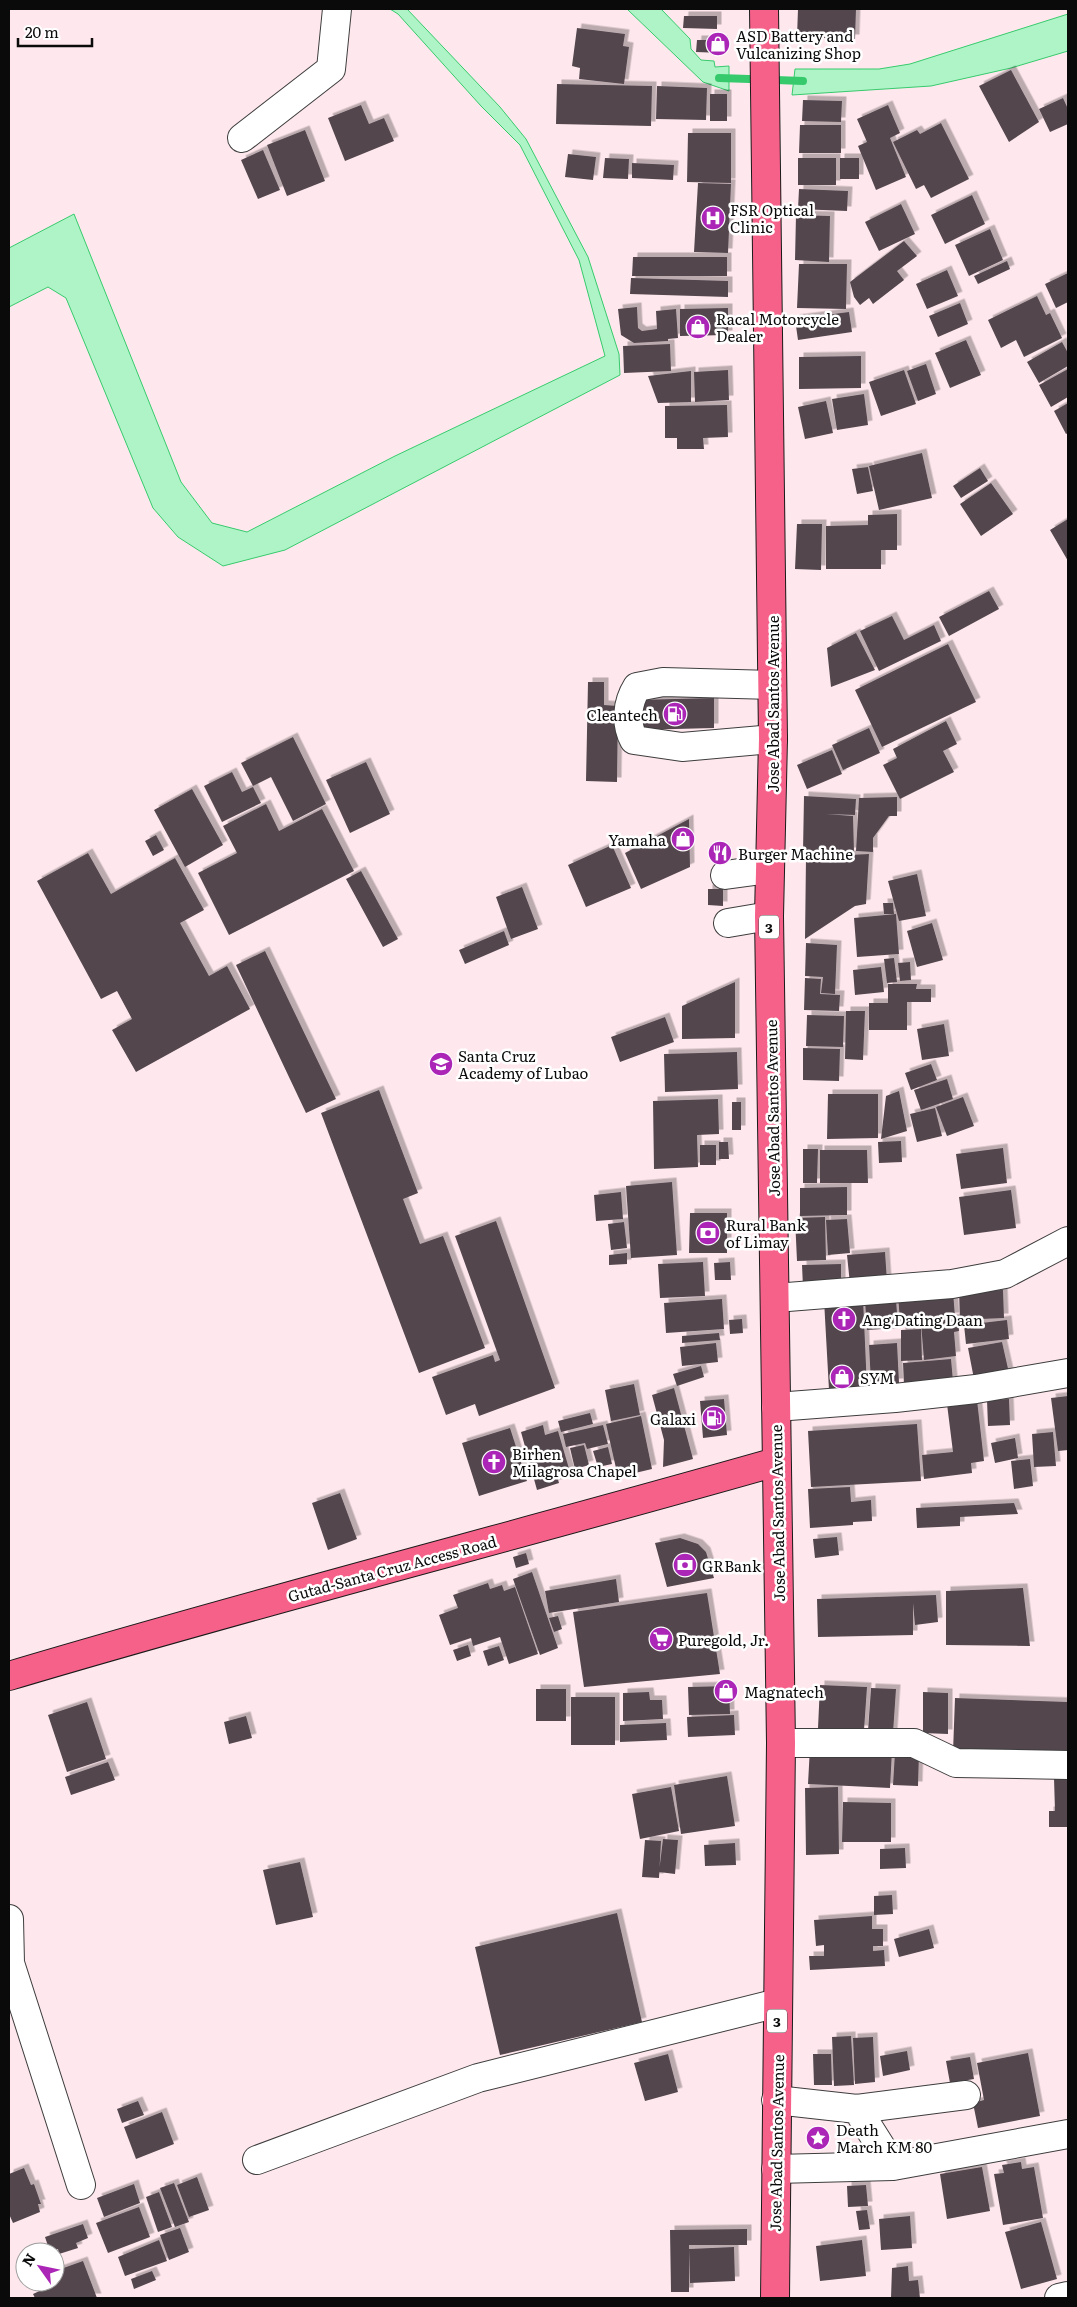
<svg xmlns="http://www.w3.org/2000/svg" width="1077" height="2307" font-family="Literata,serif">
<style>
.water{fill:#aef4c6;stroke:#37ca6d}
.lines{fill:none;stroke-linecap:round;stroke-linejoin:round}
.stream{stroke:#37ca6d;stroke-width:8}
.building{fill:#52474e;filter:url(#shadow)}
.minor-casing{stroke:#3d3d3d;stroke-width:30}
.major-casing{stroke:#1b1b1b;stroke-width:30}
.minor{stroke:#fff;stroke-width:28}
.major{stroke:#f6618a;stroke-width:28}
.labels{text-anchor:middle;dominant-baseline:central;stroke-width:5;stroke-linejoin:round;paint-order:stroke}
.shield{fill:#fff;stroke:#545454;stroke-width:1}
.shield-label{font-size:14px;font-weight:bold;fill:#0a0a0a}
.poi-label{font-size:15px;fill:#0a0a0a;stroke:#fff;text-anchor:start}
.street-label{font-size:15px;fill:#0a0a0a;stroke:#fff}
</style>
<defs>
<filter id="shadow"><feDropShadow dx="4.5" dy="-4.5" stdDeviation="0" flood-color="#0004"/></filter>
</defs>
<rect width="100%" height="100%" fill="#ffe8ed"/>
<path class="water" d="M390,9H407L500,107L526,139L588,257L619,354L620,375L285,550L223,566L178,537L153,508L66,298L48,287L9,307V248L74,214L181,482L212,523L247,532L395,456L605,356L579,260L520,145L481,106L398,14Z
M627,9H661L690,39L691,49L701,60L714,61L715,67L729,66V91L703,82Z
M1068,14V51L1011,68L931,86L792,95L795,69H879L910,64Z"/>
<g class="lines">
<path class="stream" d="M719,78L803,81"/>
</g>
<path class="building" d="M798,9H856L855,39L797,37Z
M684,16H717V29L683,28Z
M577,28L625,34L623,46L629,47L624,84L579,79L580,68L572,66Z
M697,40H723V53L696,52Z
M1011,70L1039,122L1009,142L979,86Z
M557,84L652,86L651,126L556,124Z
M657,86L707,88L706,120L656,119Z
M710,94H727V121H710Z
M1063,98L1068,109V124L1050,132L1039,109Z
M803,100L842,101L841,122L802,121Z
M361,105L369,124L384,118L394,141L345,161L328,118Z
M888,105L900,133L890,138L906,177L876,190L858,146L867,142L857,119Z
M941,123L969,179L931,198L924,185L916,189L893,142L917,130L920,134Z
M800,125H841V153H799Z
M305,130L325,181L287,196L267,145Z
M688,133H731V183L687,182Z
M263,150L280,190L258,199L241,160Z
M568,154L596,157L593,180L565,177Z
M605,158L629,159L628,179L603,178Z
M798,158H836V185H798Z
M840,158H859V179H840Z
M632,163L674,165L673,180L632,178Z
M698,183L731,184L728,253L694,252Z
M799,189L848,191L847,211L798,209Z
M972,195L985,224L945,244L931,215Z
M901,204L915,234L879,251L865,222Z
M796,215L830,216L829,262L795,260Z
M990,229L1003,260L969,276L955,245Z
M904,241L917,256L897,271L904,280L873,304L869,298L860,305L854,297L850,282Z
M633,257H727V276H632Z
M1007,261L1010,269L978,284L974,276Z
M799,264H847L846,309L797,308Z
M947,270L958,296L927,309L916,284Z
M1068,273V302L1056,308L1045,284Z
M631,278L728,281V297L630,294Z
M1037,296L1046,315L1050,313L1062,338L1024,357L1016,340L1001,348L988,320Z
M960,303L968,324L938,337L929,316Z
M637,307L638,328L642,331L657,329L656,311L676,309L678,338L668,339V341L634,343L621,335L618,309Z
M728,308V335L680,336V309Z
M849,312L852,332L798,340L795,319Z
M966,340L981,375L950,388L935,353Z
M1062,342L1068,353V366L1039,383L1027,362Z
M670,344L671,371L624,373L623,346Z
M861,356V388L799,389V357Z
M926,364L936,394L918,401L907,371Z
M1068,369V397L1051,407L1039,385Z
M728,370L729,400L695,402L694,372Z
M904,370L916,404L881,416L869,382Z
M691,371V402L658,403L648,376Z
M864,394L868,425L837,430L832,399Z
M826,401L833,433L805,439L798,407Z
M1068,403V433L1066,434L1054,411Z
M727,405L728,437L703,438L704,449H677V438H665V406Z
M922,453L932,498L879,510L869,466Z
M868,467L873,491L857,494L852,469Z
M980,468L988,481L961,498L953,486Z
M991,483L1013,514L981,536L960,504Z
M897,514V550H881V569H826V526L868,525V515Z
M1068,519V561L1050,530Z
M797,524H822L821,570L795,569Z
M989,591L999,609L949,636L939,617Z
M892,616L904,640L934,625L941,641L879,671L860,631Z
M856,633L875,670L831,687L827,648Z
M948,644L976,702L882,747L855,690Z
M588,682H604V705L618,706L617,782L586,781Z
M714,698V728L635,730V700Z
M946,721L957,744L943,751L954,772L900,799L883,765L897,758L893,749Z
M869,728L880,753L843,770L832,745Z
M293,737L326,804L293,821L271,777L253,786L241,763Z
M832,750L842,774L807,789L797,765Z
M366,762L390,814L350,833L326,780Z
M232,772L242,792L253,787L261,803L222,822L204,786Z
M192,789L223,845L185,867L154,810Z
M804,796L856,799L855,815L826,814L853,816L854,852H803Z
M897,797V816H889L873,838V852L856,851L859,798Z
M266,804L279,831L322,809L354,871L229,935L198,873L237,853L223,826Z
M689,819L690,867L641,889L625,853Z
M156,835L164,850L153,856L145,841Z
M612,845L631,888L586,907L568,865Z
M88,853L111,894L175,858L204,910L180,923L209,976L227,966L250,1009L136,1072L112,1030L132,1019L117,991L101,999L37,881Z
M869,854L866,904L855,906L805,939L806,857Z
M361,871L398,939L383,947L346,879Z
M917,874L926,916L899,921L888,881Z
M522,887L538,929L511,939L496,897Z
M708,889H723V906L708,905Z
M883,903H893L894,914H884Z
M896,914L899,954L857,957L854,918Z
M932,923L943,960L917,967L907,931Z
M504,931L509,945L465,964L459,950Z
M806,943L837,945L835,994L821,993L823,977L805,976Z
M265,951L336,1099L306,1113L236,965Z
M894,958L897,982L887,983L884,959Z
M910,962L911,980L900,981L898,963Z
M881,967L884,992L855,995L853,970Z
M805,978L821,979L820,994L840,995L839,1011L804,1010Z
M735,982V1038L682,1039V1006Z
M888,984H917L916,989H931V1002H907V1030H869V1003H888Z
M846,1011H865L863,1060L845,1059Z
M807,1015L844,1016L843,1047L806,1046Z
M665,1017L674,1042L620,1062L611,1037Z
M944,1024L949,1056L922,1060L917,1029Z
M803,1048L840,1049L839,1081L803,1080Z
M737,1052L738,1089L665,1092L664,1054Z
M931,1064L937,1080L911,1090L905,1073Z
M947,1079L953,1099L921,1110L914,1090Z
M379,1090L418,1193L403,1199L420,1244L443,1236L485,1348L419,1373L321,1113Z
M899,1091L907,1131L881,1139L886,1096Z
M828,1094H878V1138L827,1139Z
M963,1097L974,1126L947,1136L936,1107Z
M718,1099L719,1134L697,1135L698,1167L654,1169L653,1101Z
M732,1102H741V1130H732Z
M935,1108L942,1136L917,1142L910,1114Z
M901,1141L902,1162L879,1163L878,1142Z
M719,1142H728L729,1159H719Z
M700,1145H716V1165H700Z
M1003,1148L1007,1183L961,1189L956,1154Z
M803,1149H818L817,1183H803Z
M820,1150H867L868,1183H820Z
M672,1182L677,1255L631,1258L626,1186Z
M847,1187V1215L800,1216V1188Z
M1011,1190L1016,1228L964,1235L959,1197Z
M621,1192L623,1219L596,1221L594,1195Z
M690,1213H727V1253H689Z
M825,1217L826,1260L797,1261L795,1218Z
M847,1219L850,1253L828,1255L826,1220Z
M496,1221L555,1388L479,1416L475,1404L446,1415L432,1377L493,1355L495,1362L500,1360L455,1236Z
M624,1222L627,1248L611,1250L608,1224Z
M885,1252L887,1281L850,1284L847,1255Z
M627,1253V1264L609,1265V1255Z
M703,1262L705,1296L660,1298L658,1264Z
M730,1262L731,1280H715L714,1263Z
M841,1264V1286L803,1287L802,1265Z
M1003,1290L1004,1318L960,1320L959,1291Z
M953,1291L955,1317L900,1321L898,1295Z
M863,1298L867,1388L829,1390L824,1300Z
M722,1299L724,1329L666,1333L664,1303Z
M896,1299L898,1328L867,1330L865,1301Z
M958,1318L959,1331L954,1332L956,1356L924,1360L921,1323Z
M742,1319L743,1333L730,1334L729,1320Z
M1007,1320L1009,1339L966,1344L964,1325Z
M921,1329L922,1360L901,1361V1330Z
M719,1333L720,1340L682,1343V1336Z
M1002,1342L1009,1373L974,1379L968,1348Z
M716,1343L718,1362L682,1366L680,1347Z
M897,1343L899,1383L871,1384L869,1345Z
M951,1359L953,1381L904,1385L903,1363Z
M701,1366L704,1377L677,1386L673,1374Z
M634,1384L640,1415L611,1421L605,1390Z
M674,1388L693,1459L663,1467L664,1440L652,1395Z
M1068,1396V1450L1058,1451L1051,1398Z
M724,1399L727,1435L703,1438L700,1401Z
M1009,1399L1010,1425L988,1426L987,1400Z
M977,1400L984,1461L971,1463L972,1473L924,1479L922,1455L953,1452L947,1404Z
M590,1413L593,1424L561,1432L558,1421Z
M641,1416L652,1469L618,1477L606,1424Z
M917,1424L921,1481L811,1487L808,1431Z
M543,1425L545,1435L558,1431L570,1472L557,1476L559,1483L537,1490L521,1432Z
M603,1425L608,1444L587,1449L585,1443L566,1447L563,1434Z
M510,1428L527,1481L479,1496L462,1443Z
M1053,1432L1056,1466L1034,1467L1032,1434Z
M1015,1438L1018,1458L995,1463L991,1443Z
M584,1445L589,1465L575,1469L570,1448Z
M608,1447L612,1464L598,1467L593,1451Z
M1030,1459L1033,1486L1014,1489L1011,1461Z
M850,1487L851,1502L871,1500L872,1521L853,1522V1525L810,1528L808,1489Z
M340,1493L357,1539L328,1550L312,1503Z
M1014,1503L1018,1514L960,1517V1526L917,1528L916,1508Z
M837,1537L839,1555L815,1558L813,1539Z
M680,1538L698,1544L706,1552L714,1578L667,1587L655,1543Z
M526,1553L529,1564L516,1568L513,1557Z
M532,1572L558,1648L540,1655L513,1579Z
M616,1579L619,1602L549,1613L545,1591Z
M488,1583L490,1589L502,1585L504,1591L515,1587L538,1654L509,1664L500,1637L473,1646L471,1638L450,1645L439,1615L458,1608L453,1595Z
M1023,1588L1030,1646L946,1645V1591Z
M707,1593L720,1674L584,1687L573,1612Z
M936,1595L938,1622L915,1625L913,1603V1635L818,1637L817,1599Z
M558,1616L562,1629L554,1632L549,1618Z
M468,1645L471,1656L457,1661L453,1650Z
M499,1646L504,1660L488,1666L483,1651Z
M820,1685L867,1687L864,1730L818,1728Z
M729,1686L730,1714L689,1715L688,1687Z
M871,1688L896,1689L893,1733L868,1731Z
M536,1689H566V1721H536Z
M649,1692L650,1700H662L663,1719L623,1721V1693Z
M923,1692L948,1693V1734L923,1733Z
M571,1697H615V1745H571Z
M955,1698L1068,1702V1756L953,1752Z
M87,1702L106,1759L67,1772L48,1715Z
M734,1715L735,1735L688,1737L687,1717Z
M246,1716L252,1738L229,1744L224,1722Z
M666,1723L667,1740L620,1742V1725Z
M810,1747L892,1751L890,1788L808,1784Z
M895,1752L919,1753L918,1786L893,1785Z
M108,1762L115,1780L71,1795L65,1777Z
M727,1776L735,1826L681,1834L674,1785Z
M1068,1777V1827H1049V1811H1055L1054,1778Z
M671,1787L679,1831L640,1839L632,1794Z
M838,1787L839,1854L806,1855L805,1788Z
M843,1802L891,1803V1842H842Z
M663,1839L678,1840L675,1874L659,1872Z
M645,1840L661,1841L659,1878L642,1877Z
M735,1843L736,1865L705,1866L704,1845Z
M905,1848L906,1868L880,1869V1849Z
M300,1862L313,1917L276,1925L263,1870Z
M892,1895L893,1914L874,1915V1896Z
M617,1913L642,2022L500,2055L475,1947Z
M872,1916V1929H883V1946H873V1951L884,1950L885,1966L810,1970L809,1956H824V1945L816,1946L814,1920Z
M929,1929L934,1948L899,1957L894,1939Z
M851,2036L854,2085L834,2086L832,2037Z
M873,2037L875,2082L855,2084L853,2038Z
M907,2051L910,2070L883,2076L880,2056Z
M1028,2053L1040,2116L978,2128L973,2103L984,2100L977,2063Z
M668,2054L678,2092L645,2101L634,2063Z
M813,2054H831L832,2085H814Z
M970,2057L974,2079L950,2083L946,2061Z
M138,2101L144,2115L122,2123L117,2109Z
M162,2112L174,2144L136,2159L124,2127Z
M1021,2162L1022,2169L1034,2167L1043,2218L1003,2225L994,2174L1004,2173L1002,2165Z
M982,2167L990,2211L947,2219L940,2174Z
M24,2168L31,2185L34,2184L41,2204H38L40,2212L13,2223L9,2214V2174Z
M197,2177L209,2210L189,2217L177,2185Z
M174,2183L189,2222L175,2227L160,2188Z
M134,2184L140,2203L104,2217L97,2198Z
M866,2185L868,2206L848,2207L847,2186Z
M159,2192L172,2227L158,2232L146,2197Z
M139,2207L150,2237L108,2253L96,2223Z
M867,2210L870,2229L859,2230L856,2211Z
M910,2216L912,2248L881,2250L879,2219Z
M1041,2222L1057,2279L1021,2289L1005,2232Z
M83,2224L88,2238L76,2243L78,2248L59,2254L58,2249L50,2252L45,2237Z
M180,2228L189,2252L169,2260L160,2235Z
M747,2229V2245H689V2292H671L670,2230Z
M159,2240L167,2261L125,2276L118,2257Z
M862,2240L866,2276L820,2281L816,2246Z
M734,2247L735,2281L690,2283L689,2249Z
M83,2261L97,2298H35L33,2294L46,2288L44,2282H55V2271Z
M908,2266L909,2281L918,2280L920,2298H891L892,2268Z
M152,2271L156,2280L134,2289L131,2279Z"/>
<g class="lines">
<g class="minor-casing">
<path id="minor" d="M242,138L331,69L337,9
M772,685L663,682L637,687C627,703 625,723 634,740L682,747L773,739
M725,875L769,869
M728,923L769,916
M775,1298L952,1284L1005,1274L1068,1241
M776,1407L895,1398L976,1389L1068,1373
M781,1743H914L956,1763L1068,1765
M9,1919L10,1963L81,2185
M776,2100L857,2109L966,2095
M857,2109L893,2166L1068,2134
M257,2160L478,2078L778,2003
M776,2169L893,2166
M1059,2298L1068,2296"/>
</g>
<g class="major-casing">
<path id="major" d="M764,9L773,739L769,916L781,1743L775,2298
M9,1676C263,1600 520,1535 776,1462"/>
</g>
<use href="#minor" class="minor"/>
<use href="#major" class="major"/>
</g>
<defs>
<g id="shop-disc" transform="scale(1.25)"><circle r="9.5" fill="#ab26b6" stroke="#fff"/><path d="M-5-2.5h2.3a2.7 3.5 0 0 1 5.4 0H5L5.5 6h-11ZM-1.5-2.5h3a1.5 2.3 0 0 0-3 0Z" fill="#fff"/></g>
<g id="hospital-disc" transform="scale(1.25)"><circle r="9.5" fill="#ab26b6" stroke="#fff"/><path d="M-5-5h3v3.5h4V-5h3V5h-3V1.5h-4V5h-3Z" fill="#fff"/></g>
<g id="fuel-disc" transform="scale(1.25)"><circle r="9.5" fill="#ab26b6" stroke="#fff"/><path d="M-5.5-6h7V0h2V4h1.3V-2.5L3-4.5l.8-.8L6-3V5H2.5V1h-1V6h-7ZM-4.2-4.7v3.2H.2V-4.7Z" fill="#fff"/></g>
<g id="restaurant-disc" transform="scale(1.25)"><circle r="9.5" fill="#ab26b6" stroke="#fff"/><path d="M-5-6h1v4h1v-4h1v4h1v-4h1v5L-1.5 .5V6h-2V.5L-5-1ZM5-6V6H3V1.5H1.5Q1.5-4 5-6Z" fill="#fff"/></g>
<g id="school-disc" transform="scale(1.25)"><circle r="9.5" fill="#ab26b6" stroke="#fff"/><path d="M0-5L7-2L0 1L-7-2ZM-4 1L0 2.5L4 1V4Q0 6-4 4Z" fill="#fff"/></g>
<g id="bank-disc" transform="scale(1.25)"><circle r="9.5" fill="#ab26b6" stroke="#fff"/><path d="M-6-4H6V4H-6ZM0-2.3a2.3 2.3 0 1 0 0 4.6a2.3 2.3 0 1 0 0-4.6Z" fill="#fff"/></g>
<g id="church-disc" transform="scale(1.25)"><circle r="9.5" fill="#ab26b6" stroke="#fff"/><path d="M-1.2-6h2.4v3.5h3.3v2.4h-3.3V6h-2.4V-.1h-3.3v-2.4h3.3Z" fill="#fff"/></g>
<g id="supermarket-disc" transform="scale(1.25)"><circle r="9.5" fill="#ab26b6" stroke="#fff"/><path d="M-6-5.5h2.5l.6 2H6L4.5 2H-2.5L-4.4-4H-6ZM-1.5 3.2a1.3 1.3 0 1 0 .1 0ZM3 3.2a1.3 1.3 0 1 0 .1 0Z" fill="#fff"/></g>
<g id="sight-disc" transform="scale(1.25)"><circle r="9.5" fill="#ab26b6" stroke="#fff"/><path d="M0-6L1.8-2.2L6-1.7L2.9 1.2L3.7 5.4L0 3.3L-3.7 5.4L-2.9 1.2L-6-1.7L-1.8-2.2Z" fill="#fff"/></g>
</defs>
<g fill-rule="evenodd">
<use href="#shop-disc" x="718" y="44"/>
<use href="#hospital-disc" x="713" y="218"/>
<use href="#shop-disc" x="698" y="327"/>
<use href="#fuel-disc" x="675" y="714"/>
<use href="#shop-disc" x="683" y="839"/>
<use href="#restaurant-disc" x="720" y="853"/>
<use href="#school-disc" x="441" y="1064"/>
<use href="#bank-disc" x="708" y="1233"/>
<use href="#church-disc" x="844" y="1319"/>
<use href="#shop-disc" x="842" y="1377"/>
<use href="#fuel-disc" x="714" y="1418"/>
<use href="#church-disc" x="494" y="1462"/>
<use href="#bank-disc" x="685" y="1565"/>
<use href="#supermarket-disc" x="661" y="1639"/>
<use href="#shop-disc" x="726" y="1691"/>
<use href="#sight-disc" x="818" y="2138"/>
</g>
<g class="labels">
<g class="shield">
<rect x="759" y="915.5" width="20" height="23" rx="4"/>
<rect x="767" y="2009.5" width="20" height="23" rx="4"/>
</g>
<g class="shield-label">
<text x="769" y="927">3</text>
<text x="777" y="2021">3</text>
</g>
<g class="poi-label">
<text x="736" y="35">ASD Battery and<tspan x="736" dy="17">Vulcanizing Shop</tspan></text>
<text x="730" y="209">FSR Optical<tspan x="730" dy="17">Clinic</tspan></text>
<text x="716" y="318">Racal Motorcycle<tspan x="716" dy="17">Dealer</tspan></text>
<text x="658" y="714" text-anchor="end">Cleantech</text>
<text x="666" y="839" text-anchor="end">Yamaha</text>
<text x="738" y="853">Burger Machine</text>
<text x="458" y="1055">Santa Cruz<tspan x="458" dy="17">Academy of Lubao</tspan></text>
<text x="726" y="1224">Rural Bank<tspan x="726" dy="17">of Limay</tspan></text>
<text x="862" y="1319">Ang Dating Daan</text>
<text x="860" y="1377">SYM</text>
<text x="696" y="1418" text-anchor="end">Galaxi</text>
<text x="512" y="1453">Birhen<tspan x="512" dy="17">Milagrosa Chapel</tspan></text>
<text x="702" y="1565">GRBank</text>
<text x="678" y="1639">Puregold, Jr.</text>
<text x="744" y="1691">Magnatech</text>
<text x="836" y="2129">Death<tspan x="836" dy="17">March KM 80</tspan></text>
</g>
<g class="street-label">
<text transform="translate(772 704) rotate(-90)">Jose Abad Santos Avenue</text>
<text transform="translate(772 1108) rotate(-91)">Jose Abad Santos Avenue</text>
<text transform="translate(777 1513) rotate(-91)">Jose Abad Santos Avenue</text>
<text transform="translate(392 1568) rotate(-15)">Gutad-Santa Cruz Access Road</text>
<text transform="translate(776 2143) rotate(-89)">Jose Abad Santos Avenue</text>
</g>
</g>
<rect width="1077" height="2307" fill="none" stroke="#0a0a0a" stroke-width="20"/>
<g transform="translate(40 2267) rotate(303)"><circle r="24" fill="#ffffff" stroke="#9d9d9d"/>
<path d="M0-4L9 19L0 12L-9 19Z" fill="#ab26b6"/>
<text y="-8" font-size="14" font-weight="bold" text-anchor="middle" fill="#0a0a0a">N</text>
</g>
<path d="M18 38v8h74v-8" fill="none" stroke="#0a0a0a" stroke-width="2.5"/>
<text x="25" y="38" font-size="15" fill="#0a0a0a" stroke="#ffffff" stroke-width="4" paint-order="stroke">20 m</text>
</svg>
